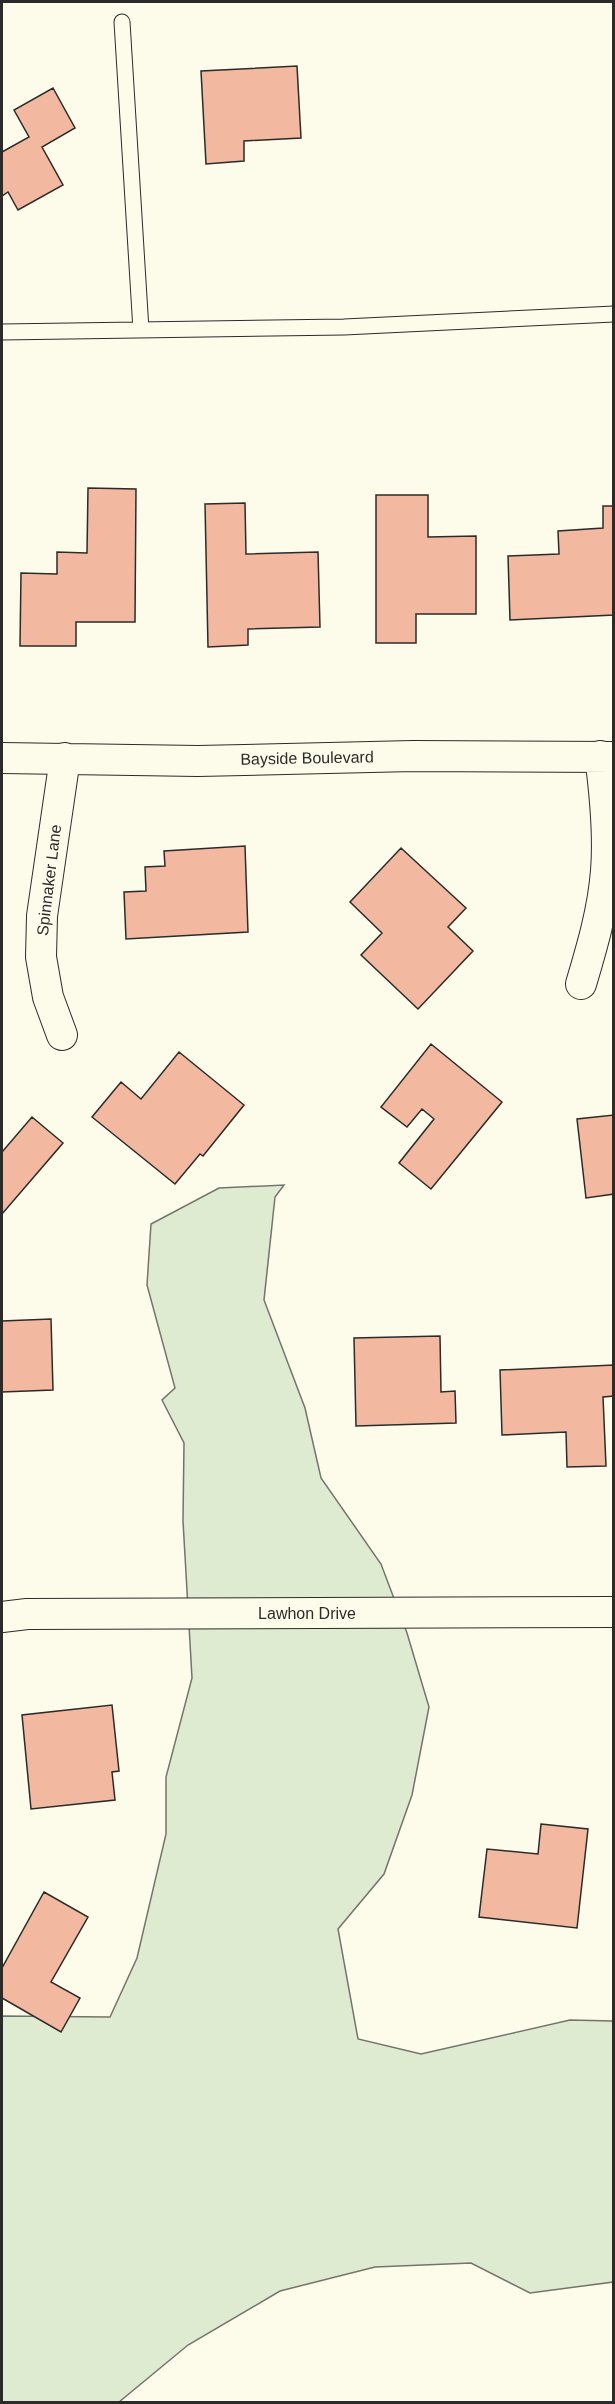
<svg xmlns="http://www.w3.org/2000/svg" width="615" height="2404" font-family="Helvetica,sans-serif">
<style>
.green{fill:#deebd1;stroke:#74746e;stroke-width:1.5}
.building{fill:#f2b8a0;stroke:#2b2b2b;stroke-width:1.5}
.lines{fill:none;stroke-linecap:round;stroke-linejoin:round}
.service-casing{stroke:#2b2b2b;stroke-width:17}
.minor-casing{stroke:#2b2b2b;stroke-width:32}
.service{stroke:#fdfbea;stroke-width:15}
.minor{stroke:#fdfbea;stroke-width:30}
.labels{text-anchor:middle;dominant-baseline:central;stroke-width:4.5;stroke-linejoin:round;paint-order:stroke}
.street-label{font-size:16px;fill:#2b2b2b;stroke:#fdfbea}
</style>
<rect width="100%" height="100%" fill="#fdfbea"/>
<path class="green" d="M284,1185L275,1197L264,1300L305,1408L321,1478L381,1564L407,1633L429,1707L412,1795L384,1874L338,1929L358,2039L421,2054L570,2020L613,2021V2282L530,2293L471,2263L375,2267L280,2291L188,2345L119,2402H2V2016L110,2017L137,1958L166,1834V1777L192,1678L183,1521L184,1443L162,1400L175,1388L147,1285L151,1224L219,1188Z"/>
<path class="building" d="M297,66L301,138L244,141V161L206,164L201,71Z
M53,88L75,128L42,147L63,185L18,210L8,192L2,196V152L29,137L14,110Z
M88,488L136,489L135,622H76V646H20L21,573L57,574V552L87,553Z
M376,495H428V537L476,536V614H416V643H376Z
M245,503L246,554L318,552L320,627L248,629V645L208,647L205,504Z
M603,506H614V615L510,620L508,556L559,554L558,531L603,528Z
M245,846L248,932L126,939L124,892L146,891L145,867L165,866L164,851Z
M401,848L466,908L448,927L473,951L418,1009L361,955L382,933L350,902Z
M431,1044L502,1102L431,1189L399,1163L434,1119L422,1109L407,1127L381,1107Z
M179,1052L244,1105L203,1156L200,1154L175,1184L92,1117L121,1082L141,1099Z
M614,1115V1194L586,1198L577,1119Z
M32,1117L63,1143L2,1214V1152Z
M51,1319L53,1390L2,1392V1321Z
M440,1336L441,1392L455,1391L456,1423L356,1426L354,1338Z
M614,1365V1396L603,1397L606,1466L567,1467L566,1432L502,1435L500,1370Z
M112,1705L119,1771L112,1772L115,1800L31,1809L22,1715Z
M541,1824L588,1829L577,1928L479,1917L487,1849L538,1854Z
M44,1892L88,1917L51,1982L80,1998L61,2032L2,1998V1968Z"/>
<g class="lines">
<g class="service-casing">
<path id="service" d="M122,22L141,330
M2,332L344,327L614,314"/>
</g>
<g class="minor-casing">
<path id="minor" d="M2,758L198,761L413,756L614,757
M581,984C592,947 603,910 606,871C609,833 605,794 600,756
M62,1035L48,997L41,957L42,916L65,758
M2,1617L27,1614L614,1612"/>
</g>
<use href="#service" class="service"/>
<use href="#minor" class="minor"/>
</g>
<g class="labels">
<g class="street-label">
<text transform="translate(307 758) rotate(-1)">Bayside Boulevard</text>
<text transform="translate(49 880) rotate(-83)">Spinnaker Lane</text>
<text x="307" y="1613">Lawhon Drive</text>
</g>
</g>
<rect width="615" height="2404" fill="none" stroke="#2b2b2b" stroke-width="6"/>
</svg>
